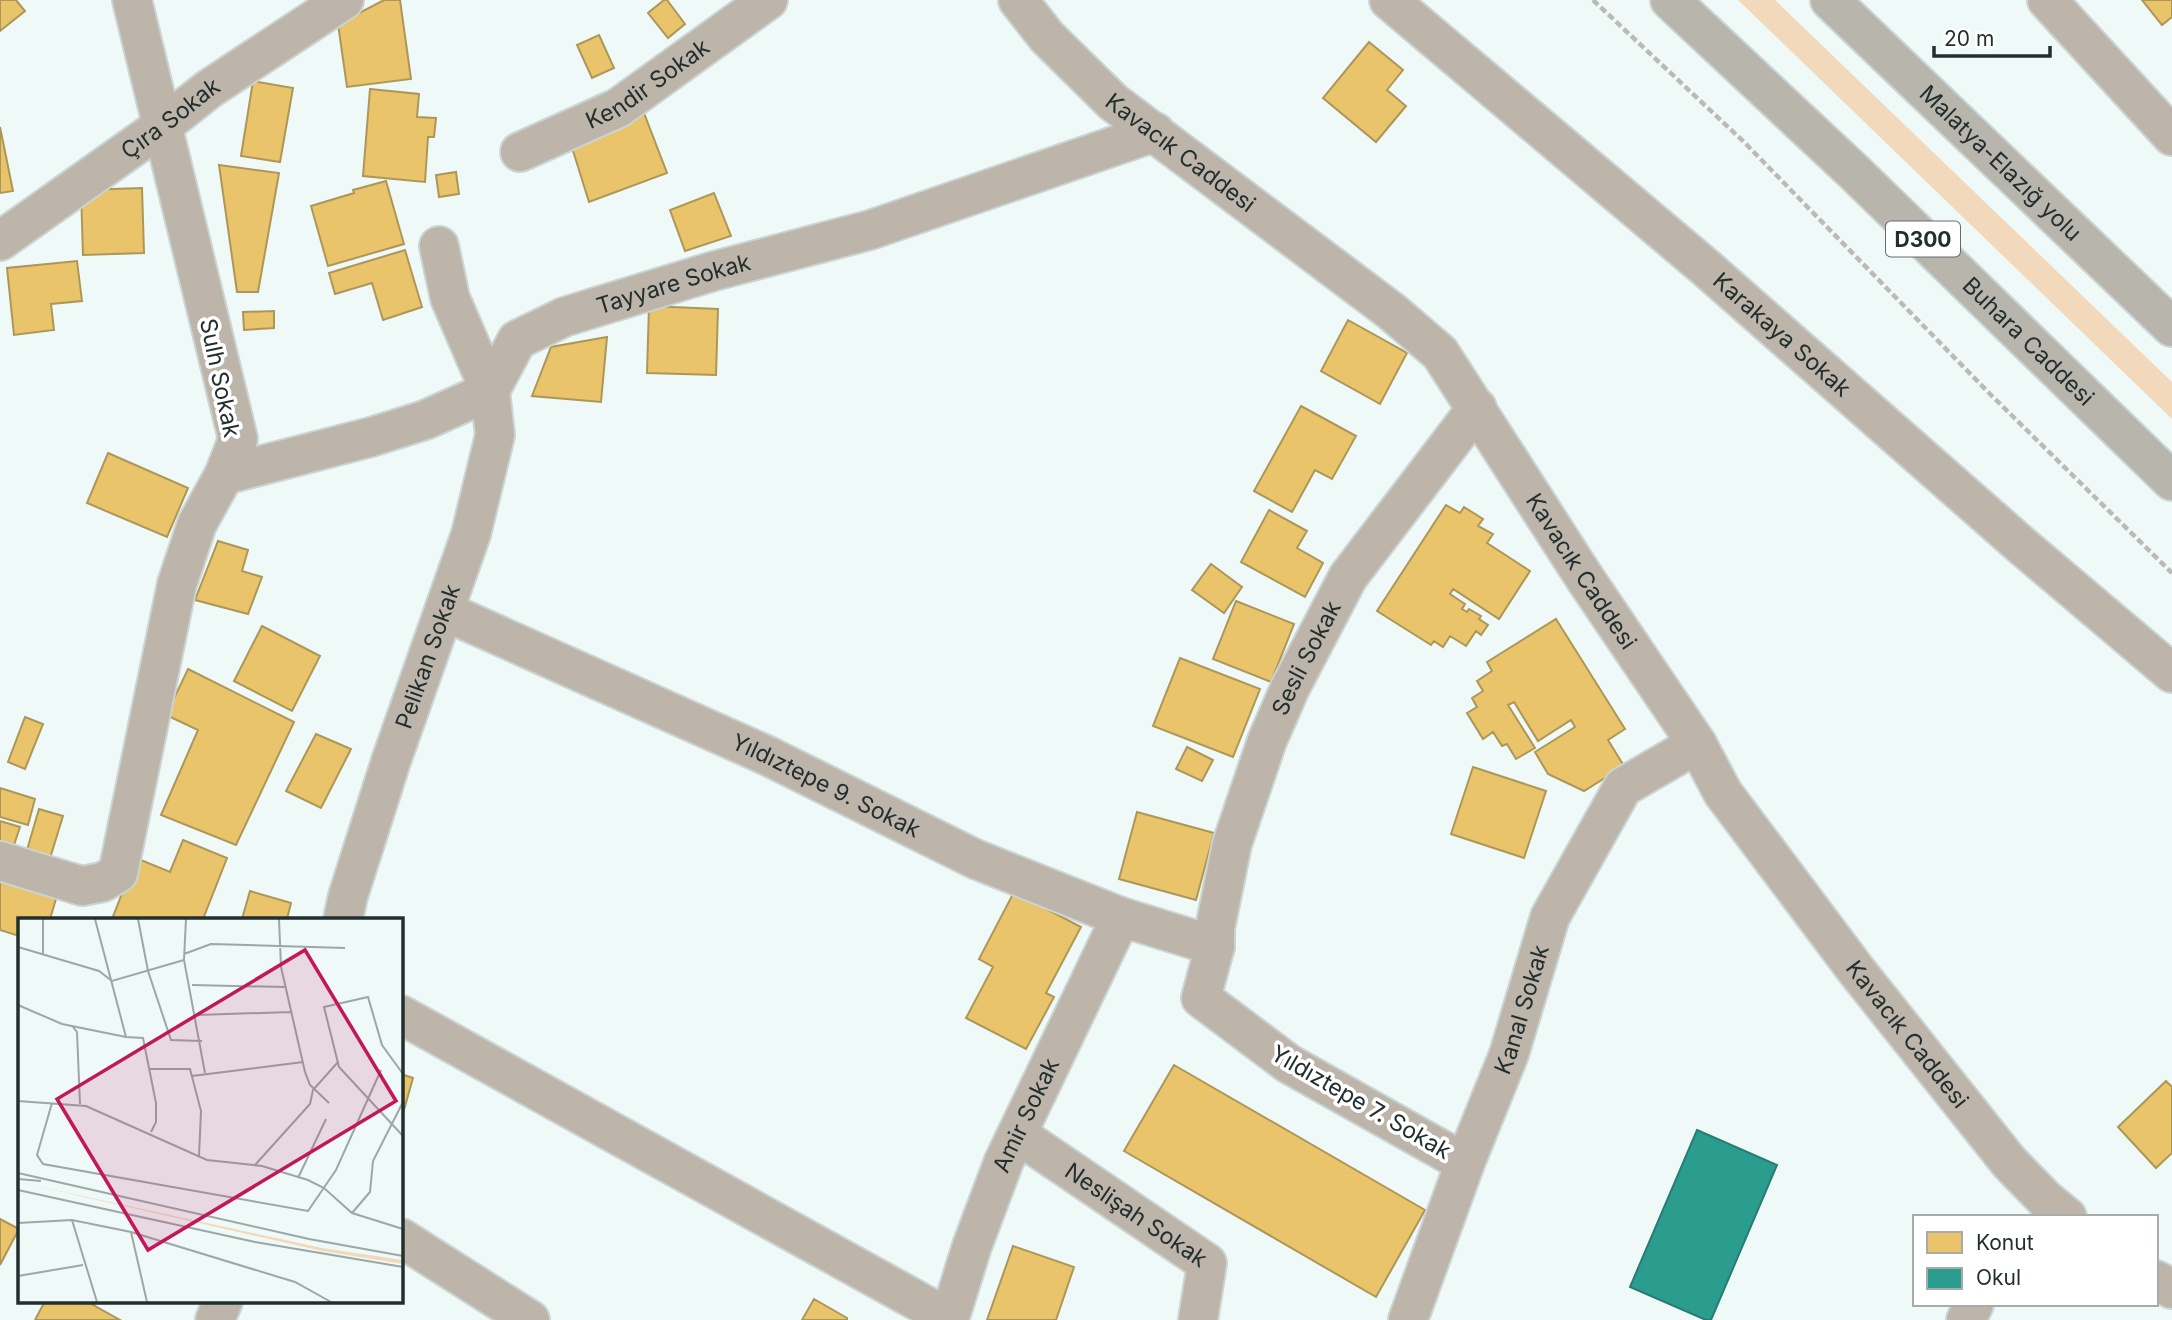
<svg xmlns="http://www.w3.org/2000/svg" width="2172" height="1320" font-family="Inter,sans-serif">
<style>
.green{fill:#f3d9bc}
.homes{fill:#e9c46a;stroke:#ad9758;stroke-width:2}
.schools{fill:#2a9d8f;stroke:#287c72;stroke-width:2}
.lines{fill:none;stroke-linecap:round;stroke-linejoin:round}
.minor-casing{stroke:#cad4d3;stroke-width:42}
.highway-casing{stroke:#cad4d3;stroke-width:42}
.path{stroke:#bbbab4;stroke-width:4.5;stroke-dasharray:7 3.5;stroke-linecap:butt}
.minor{stroke:#beb5aa;stroke-width:38}
.highway{stroke:#b8b5ad;stroke-width:38}
.labels{text-anchor:middle;dominant-baseline:central;stroke-width:7;stroke-linejoin:round;paint-order:stroke}
.shield{fill:#fff;stroke:#646d6d;stroke-width:2}
.shield-label{font-size:21px;font-weight:bold;fill:#222f2e}
.street-label{font-size:23px;fill:#222f2e;stroke:#fff}
.inset-road{fill:none;stroke:#9ca8a7;stroke-width:2}
.view{fill:#c2185b;fill-opacity:0.15;stroke:#c2185b;stroke-width:3.5}
.inset-edge{fill:none;stroke:#222f2e;stroke-width:3.5}
</style>
<rect width="100%" height="100%" fill="#eef9f8"/>
<path class="green" d="M1738,0H1775L2172,382V419Z"/>
<path class="homes" d="M0,0H16L25,11L0,31Z
M384,0H400L411,79L347,87L338,24Z
M664,0H667L685,24L668,38L648,13Z
M2142,0H2172V17L2162,25Z
M599,35L614,68L592,78L577,45Z
M1369,42L1403,70L1387,90L1406,106L1376,142L1323,98Z
M253,81L293,88L280,162L241,156Z
M370,89L419,94L417,117L436,118L434,137H428L425,182L363,176Z
M644,113L667,173L589,202L569,138Z
M0,127L13,191L0,193Z
M219,165L279,173L258,292H237Z
M456,172L459,194L439,197L436,175Z
M386,181L404,244L328,266L311,206L354,193L353,190Z
M142,188L144,253L83,255L81,190Z
M714,193L731,236L685,251L670,210Z
M405,250L422,307L383,320L372,283L335,294L329,273Z
M77,261L82,301L51,304L54,330L14,335L7,268Z
M649,306L718,309L716,375L647,373Z
M274,311V328L244,330L243,312Z
M1348,320L1407,353L1380,404L1321,371Z
M607,337L601,402L532,396L551,347Z
M1301,406L1356,436L1332,479L1315,470L1292,512L1254,491Z
M108,453L188,488L167,537L87,503Z
M1446,505L1460,513L1464,507L1483,519L1478,526L1493,534L1487,543L1530,571L1499,619L1453,589L1450,594L1465,604L1462,609L1467,612L1469,609L1481,616L1479,619L1488,625L1481,635L1476,631L1466,646L1450,636L1443,647L1434,641L1431,645L1377,611Z
M1269,510L1307,531L1297,548L1323,563L1305,597L1241,562Z
M218,541L248,550L242,571L262,577L248,614L195,600Z
M1211,564L1242,587L1224,613L1192,590Z
M1236,601L1294,624L1271,682L1213,659Z
M1556,619L1625,729L1608,740L1624,766L1584,791L1548,774L1535,752L1575,727L1571,720L1538,741L1514,702L1508,705L1535,748L1516,759L1507,744L1502,746L1493,732L1483,739L1467,713L1477,707L1472,698L1483,691L1477,681L1492,671L1487,662Z
M262,626L320,656L292,711L234,681Z
M1180,658L1260,689L1233,757L1153,726Z
M188,669L294,722L236,845L161,815L198,730L166,715Z
M25,717L43,724L25,769L8,762Z
M316,734L351,749L321,808L286,791Z
M1187,747L1213,760L1202,781L1176,769Z
M1473,767L1546,791L1524,858L1451,834Z
M0,788L35,799L28,825L0,817Z
M39,809L63,816L47,868L24,860Z
M1137,812L1214,833L1196,900L1119,879Z
M0,821L20,827L11,854L0,850Z
M183,840L227,858L203,919H112L136,858L170,872Z
M0,872L59,889L50,919H19V936L0,930Z
M250,891L291,903L287,919H242Z
M1014,892L1081,927L1046,993L1054,997L1026,1049L966,1018L993,967L979,959Z
M1174,1065L1425,1210L1376,1297L1124,1151Z
M401,1074L413,1078L404,1110L401,1109Z
M2166,1081L2172,1087V1153L2156,1168L2118,1127Z
M0,1219L19,1229L0,1265Z
M1013,1246L1074,1267L1056,1320H987Z
M814,1299L847,1318V1320H802Z
M45,1301H86L120,1320H35Z"/>
<path class="schools" d="M1697,1130L1777,1165L1711,1320H1706L1630,1287Z"/>
<g class="lines">
<g class="minor-casing">
<g id="minor">
<path id="s1" d="M1018,0L1047,37L1113,102L1391,311L1440,353L1584,577L1697,744L1723,793L1856,970L2009,1162L2045,1199L2067,1217"/>
<path id="s2" d="M1389,0L1705,267L2021,545L2172,673"/>
<path d="M2047,0L2172,136"/>
<path id="s3" d="M520,152L618,108L768,0"/>
<path id="s4" d="M0,241L161,127L209,89L344,0"/>
<path id="s5" d="M224,475L371,437L425,420L490,391L517,340L564,317L714,271L870,230L1155,132"/>
<path id="s6" d="M444,611L768,756L975,859L1121,917L1215,946"/>
<path d="M0,861L82,886L103,882L118,873L177,584L197,524L224,475L238,439L132,0"/>
<path id="s7" d="M343,919L348,896L391,761L471,534L495,435L490,391L450,298L439,246"/>
<path d="M401,1015L950,1319"/>
<path id="s8" d="M1017,1134L1207,1263L1198,1320"/>
<path id="s9" d="M1465,1163L1289,1064L1201,998L1215,946V928L1232,844L1267,741L1290,688L1348,577L1477,408"/>
<path d="M401,1238L530,1320"/>
<path d="M2156,1280L2172,1289"/>
<path d="M215,1320L223,1301"/>
<path id="s10" d="M949,1320L972,1246L1004,1161L1121,917"/>
<path id="s11" d="M1408,1320L1465,1163L1509,1054L1550,917L1623,787L1697,744"/>
<path d="M1966,1320L1974,1304"/>
</g>
</g>
<g class="highway-casing">
<g id="highway">
<path id="s12" d="M1670,0L1853,171L2172,481"/>
<path id="s13" d="M1830,0L2172,327"/>
</g>
</g>
<path class="path" d="M1593,0L1744,142L1989,393L2172,573"/>
<use href="#minor" class="minor"/>
<use href="#highway" class="highway"/>
</g>
<g class="labels">
<rect class="shield" x="1886" y="221.5" width="74" height="35" rx="5"/>
<g class="shield-label">
<text x="1923" y="239">D300</text>
</g>
<g class="street-label">
<text stroke="none"><textPath href="#s3" startOffset="145">Kendir Sokak</textPath></text>
<text stroke="none"><textPath href="#s4" startOffset="210">Çıra Sokak</textPath></text>
<text stroke="none"><textPath href="#s1" startOffset="224">Kavacık Caddesi</textPath></text>
<text stroke="none"><textPath href="#s13" startOffset="236">Malatya-Elazığ yolu</textPath></text>
<text stroke="none"><textPath href="#s5" startOffset="504">Tayyare Sokak</textPath></text>
<text stroke="none"><textPath href="#s2" startOffset="516">Karakaya Sokak</textPath></text>
<text stroke="none"><textPath href="#s12" startOffset="495">Buhara Caddesi</textPath></text>
<text transform="translate(220 378) rotate(78)">Sulh Sokak</text>
<text stroke="none"><textPath href="#s1" startOffset="812">Kavacık Caddesi</textPath></text>
<text stroke="none"><textPath href="#s7" startOffset="276">Pelikan Sokak</textPath></text>
<text stroke="none"><textPath href="#s9" startOffset="670">Sesli Sokak</textPath></text>
<text stroke="none"><textPath href="#s6" startOffset="420">Yıldıztepe 9. Sokak</textPath></text>
<text stroke="none"><textPath href="#s11" startOffset="331">Kanal Sokak</textPath></text>
<text stroke="none"><textPath href="#s1" startOffset="1379">Kavacık Caddesi</textPath></text>
<text transform="translate(1361 1102) rotate(30)">Yıldıztepe 7. Sokak</text>
<text stroke="none"><textPath href="#s10" startOffset="219">Amir Sokak</textPath></text>
<text stroke="none"><textPath href="#s8" startOffset="144">Neslişah Sokak</textPath></text>
</g>
</g>
<g transform="translate(18 918)">
<rect width="385" height="385" fill="#eef9f8"/>
<path d="M0,264L304,330L385,342V346L304,333Z" fill="#f3d9bc"/>
<path class="inset-road" d="M25,1V36M77,1L108,119L125,120L138,185V204L133,214M120,1L130,53L153,122L184,123M168,1L166,42L187,155M261,1L263,49L287,154L292,167L311,185M0,29L81,53L94,63L166,42M166,36L193,26L327,30M174,67L267,69M0,87L44,106L108,119M179,97L273,94M55,109L59,114L62,186M131,151H172L183,193L181,238M385,156L364,127L350,79L306,89L321,149L385,218M174,158L285,144M0,183L68,188L189,242L244,248L290,262L306,270L334,295L385,311M34,185L19,237L25,246L290,293L318,252L363,152M237,247L292,186L295,172L320,144M0,255L291,321L385,338M280,260L308,201M0,261L23,263M0,272L237,324L385,349M334,295L352,274L355,243L385,184M54,302L79,384M0,305L54,302L113,314L277,364L313,384M113,314L129,384M0,358L65,347"/>
<path class="view" d="M287,32L378,183L130,332L39,181Z"/>
<rect width="385" height="385" class="inset-edge"/>
</g>
<rect x="1913" y="1215" width="245" height="91" fill="#ffffff" stroke="#a7acab" stroke-width="2"/>
<rect x="1927" y="1232" width="35" height="21" fill="#e9c46a" stroke="#a7acab" stroke-width="2"/>
<text x="1976" y="1250" font-size="21" fill="#222f2e">Konut</text>
<rect x="1927" y="1268" width="35" height="21" fill="#2a9d8f" stroke="#a7acab" stroke-width="2"/>
<text x="1976" y="1285" font-size="21" fill="#222f2e">Okul</text>
<path d="M1934 46v10h116v-10" fill="none" stroke="#222f2e" stroke-width="3.5"/>
<text x="1944" y="46" font-size="21" fill="#222f2e" stroke="#ffffff" stroke-width="5" paint-order="stroke">20 m</text>
</svg>
